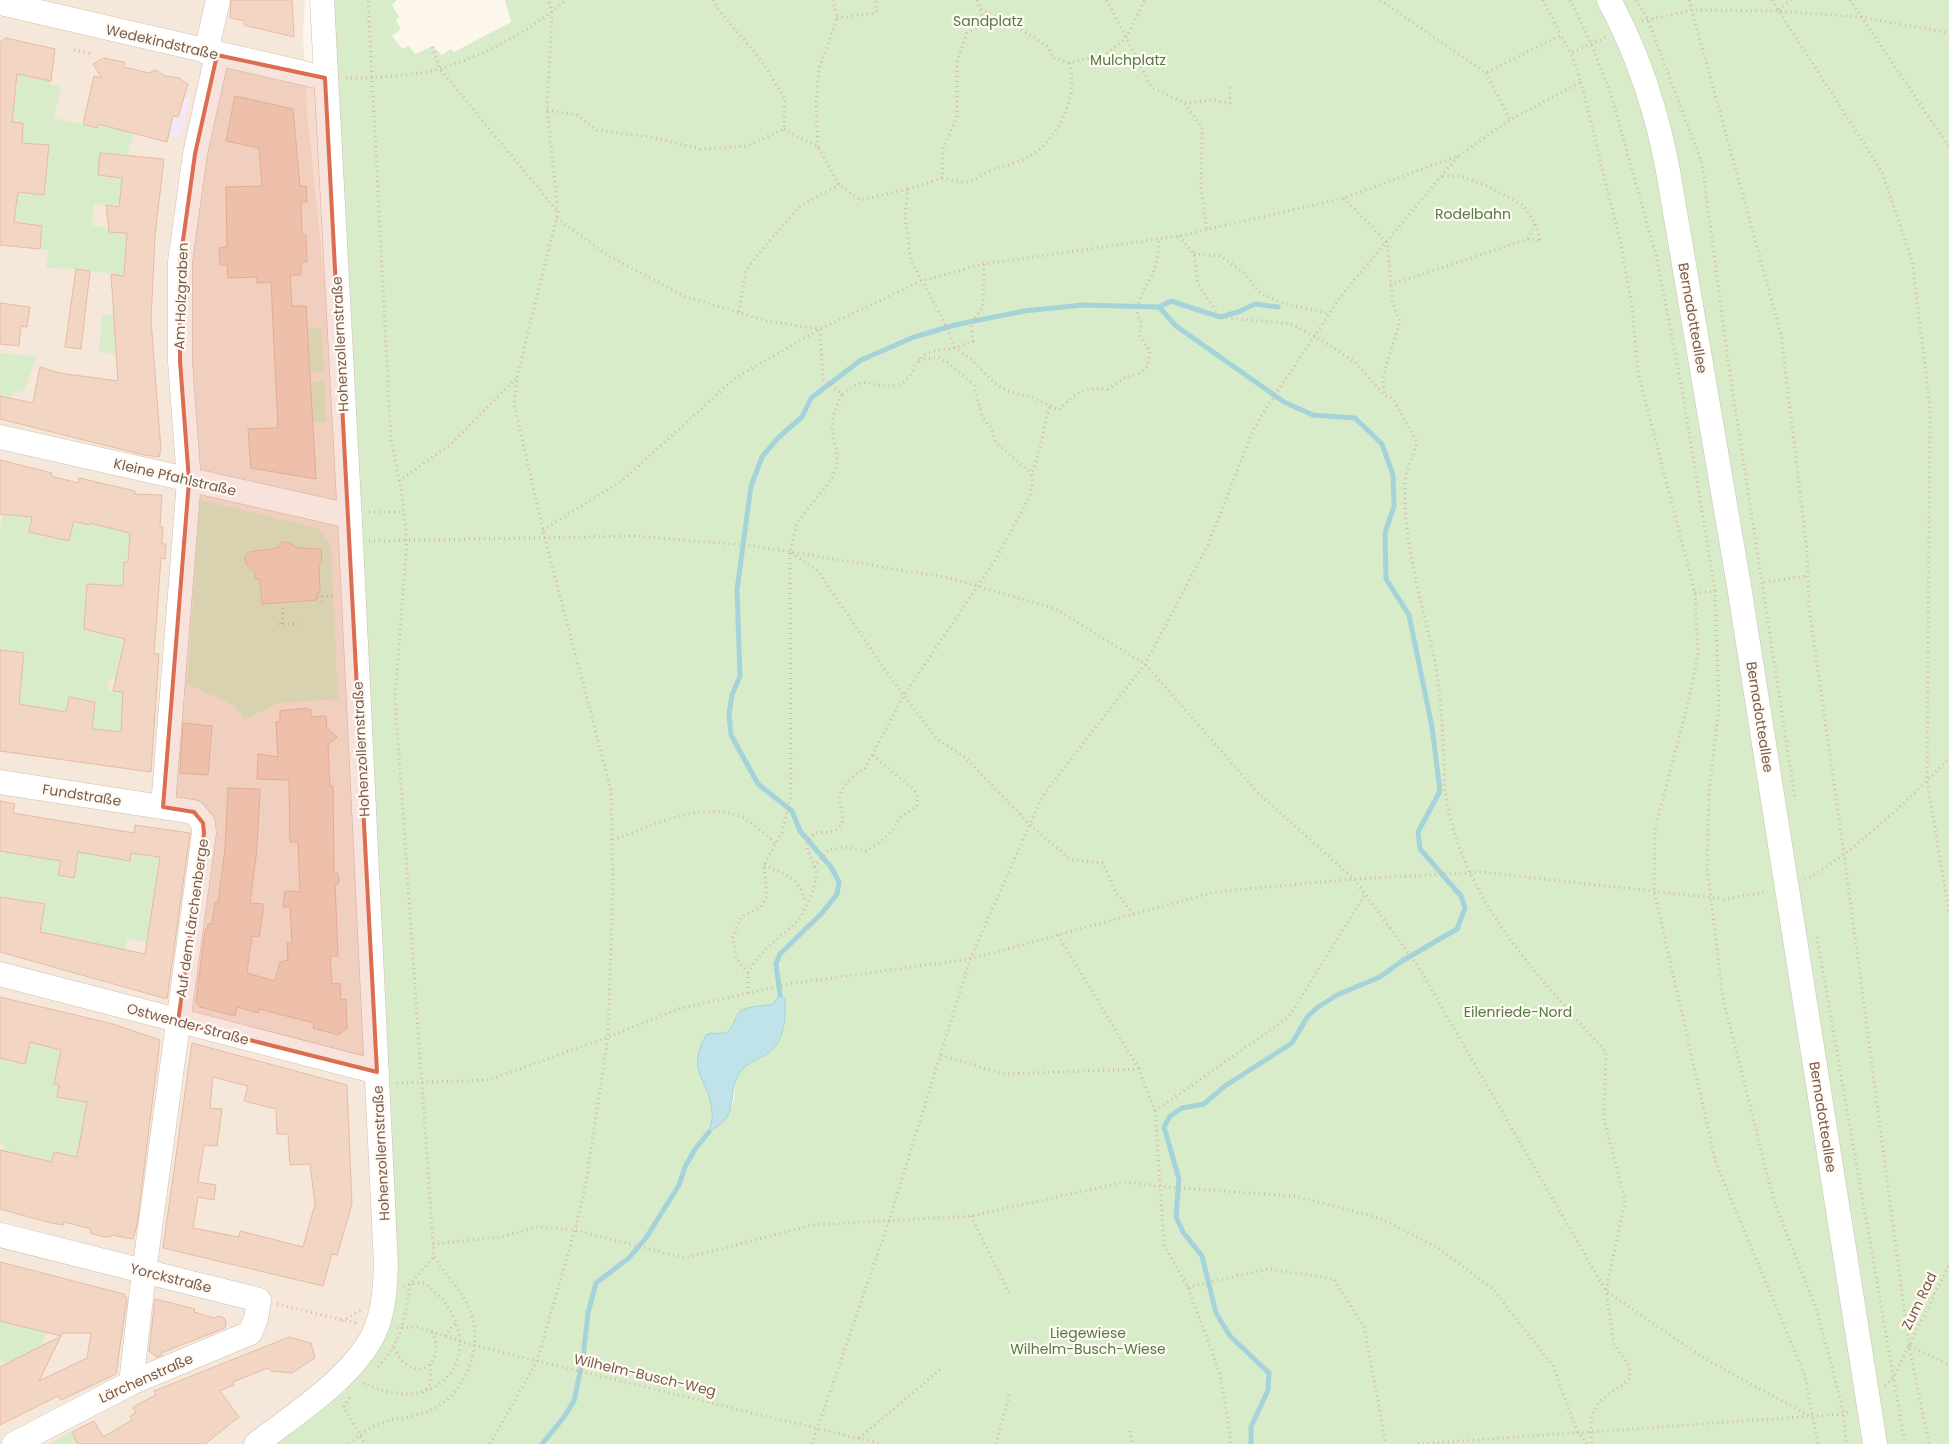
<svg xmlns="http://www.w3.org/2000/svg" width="1949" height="1444" font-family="Poppins,sans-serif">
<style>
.residential{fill:#f5e8da}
.education{fill:#f3e8fa}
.green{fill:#d8ecc9;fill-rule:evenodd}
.water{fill:#bfe3e8;stroke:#a5d3da}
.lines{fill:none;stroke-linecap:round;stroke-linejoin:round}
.stream{stroke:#a5d3da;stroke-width:5}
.building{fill:#f3d5c3;stroke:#e6bba3;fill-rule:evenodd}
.minor-casing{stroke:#d1beb0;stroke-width:25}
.path{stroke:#d9b8a5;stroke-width:3;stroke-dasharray:1 4;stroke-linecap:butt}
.minor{stroke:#fff;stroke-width:24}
.marked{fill:#dc6d51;fill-opacity:0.2;stroke:#dc6d51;stroke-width:4;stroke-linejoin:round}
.labels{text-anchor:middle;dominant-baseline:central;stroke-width:4.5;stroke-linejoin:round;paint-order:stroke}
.park-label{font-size:14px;fill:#537a41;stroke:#fffaf3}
.street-label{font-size:14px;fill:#7a5c4d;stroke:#fffaf3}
</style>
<rect width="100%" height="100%" fill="#fdf6ec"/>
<path class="residential" d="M0,0H305L303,34L307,112L349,513L377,1326L256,1444H0Z"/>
<path class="education" d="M160,91L190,98L180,138L165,133Z"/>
<path class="green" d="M322,0H397L392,5L399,17L396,20L401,29L392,36L402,49L409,46L415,54L433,46L442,55L451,49L454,52L511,22L505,0H1949V1444H256L377,1326ZM785,998C786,1015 783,1040 769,1052C759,1061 745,1061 738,1075C733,1085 736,1100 731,1109C726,1117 716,1124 710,1131C710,1125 713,1118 712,1112C710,1079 678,1061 715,1032C728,1035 733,1027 737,1015L773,1004Z
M18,74L51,81V85L61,87L54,118L97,127L98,124L109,127L113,112L136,127L127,156L100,153L98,175L122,178L119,207L94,204L92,225L109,228V232L127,233L124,274L118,275L76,269L46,268L48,250L40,249L42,226L14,222L18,192L44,194L46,173L23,165L47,167L49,145L22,143L23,124L12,122Z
M102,314L113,315L116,355L99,352Z
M321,328L324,371L311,372L308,329Z
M0,353L37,356L24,392L14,390L13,395L8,398L0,396Z
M325,381L326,422L313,421L311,382Z
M200,500L317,528L331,544L338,699L277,703L245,720L233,705L187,684Z
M8,503L33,514L29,532L69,541L74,523L79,521L89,525L91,521L111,526L110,528L118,530L126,526V533H130L128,562H124L122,587L110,588L107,585L87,584L84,629L125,639L121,656L128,658L122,681L110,678L107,690L116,691L120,689L123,693L125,742L92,729L94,714L90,713L92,701L69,698L67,712L68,724L19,704L24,653L0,650V532L2,514L7,515Z
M27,845H31L29,856L48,859L63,851L59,875L74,877L78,852L129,861L131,853L160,857L147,943L127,938L125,950L40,932L45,904L13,898L5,928L8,898L0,897V851L25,856Z
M34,1028L38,1044L61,1050L54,1084L59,1085L115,1068L83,1121L78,1157L54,1152L50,1168L35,1158L13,1153L0,1166L5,1146L0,1144V1058L24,1064Z
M8,1295L49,1319L41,1354L33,1350L7,1363L0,1361V1323Z
M72,1432L78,1444H48Z"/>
<path class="water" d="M780,995L785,998C786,1015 785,1040 770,1052C759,1060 747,1061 739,1074C730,1087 735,1104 727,1117C723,1123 715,1128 709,1132C710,1126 713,1119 712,1112C710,1080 684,1071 707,1034C713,1032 717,1034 723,1033C735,1032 733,1015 742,1010C750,1006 764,1006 773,1004Z"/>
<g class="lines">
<path class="stream" d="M1159,307L1171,301L1220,317L1238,312L1255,304L1278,307
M780,995L776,964L780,954L823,912L837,894L839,882L831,867L800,831L792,811L758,784L731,735L729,714L732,695L740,676L737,590L751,486L762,457L778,438L802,417L811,398L861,360L914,337L959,324L1024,311L1083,305L1159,307L1176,326L1284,402L1313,415L1355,418L1382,444L1393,475L1394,506L1385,533L1386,579L1409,615L1432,727L1440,791L1418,832L1420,849L1461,896L1465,908L1457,929L1402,961L1380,977L1337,995L1318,1007L1308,1016L1292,1043L1225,1086L1204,1104L1182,1108L1170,1116L1164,1127L1179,1179L1176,1217L1183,1232L1202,1256L1216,1313L1230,1336L1269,1373L1268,1390L1251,1427V1444
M542,1444L564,1417L574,1401L583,1358L588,1313L596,1283L629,1258L646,1238L679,1185L685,1167L695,1149L709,1132"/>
</g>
<path class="building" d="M231,0H292L294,37L244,25V21L230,18Z
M6,38L55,49L51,81L17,74L12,122L23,123L22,143L49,145L44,195L18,192L16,206L14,222L42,226L40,249L0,245V42Z
M104,58L124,62V67L149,73L156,70L165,76L179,78L188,84L178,117L173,116L167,142L98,124L97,128L83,124L94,76L102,78L93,64Z
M235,96L293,109L300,186H306L307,202H301L302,235H306L307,262H301V275H290L292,306H306L316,479L251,468L248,429L278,428L271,282L257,283V277L228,278L227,265H220L219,248L227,247L226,187L262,186L259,148L226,141Z
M100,153L164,159L155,236L151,320L161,450L159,457L144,455L0,419V396L33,403L40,367L59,373L118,381L111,274L124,276L127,233L109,232L106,205L119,207L122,178L98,175Z
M76,269L90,271L81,349L65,347Z
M0,303L30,307L27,327L21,326L19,346L0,344Z
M0,460L52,473L51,476L78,483L79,478L135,491L134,494L162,495L160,527H163L162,544H166L165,559L161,558L154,654H159L151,772L0,751V650L24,653L19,704L66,712L69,697L95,702L92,729L121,732L123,692L113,691L125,639L84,629L87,584L123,586L124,562H128L130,533L90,523L89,525L74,521L69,541L29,532L32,517L0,514Z
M282,542H288L297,548L321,549L322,563H319L320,593H317V600L262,604L260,579H255V572L246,564L245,556L249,552L278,548Z
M306,708L311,710V717L326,716L327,728L337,737L328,745L330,786H333L334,872L338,874L339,883L335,885L338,956H330L332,984L340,983L341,1000L346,999L347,1028L338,1035L313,1028L314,1023L259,1009L258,1013L237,1007L235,1016L200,1007L196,1002L205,930H207L208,924H212L215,902L218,903L225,849L228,788L260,789L257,849L250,903L263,904V910L259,937L252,936L247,973L275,981L280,962L288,960L287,943H292L290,907H283L285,891L300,892L298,842H290L289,780L257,779L258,754L278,757L276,722H280V711Z
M183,723L212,726L208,775L180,773Z
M0,801L15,804L13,813L134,833L135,825L190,833L167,999L0,952V897L45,904L40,932L145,954L160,857L131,853L130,861L78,852L74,878L58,875L61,861L0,851Z
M0,997L113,1024L160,1040L137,1225L133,1239L111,1235V1237H104L90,1233L91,1229L64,1222L63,1225L51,1223L0,1209V1150L52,1162L54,1152L77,1157L87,1102L57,1097L59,1085L54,1084L61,1050L30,1042L25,1064L0,1058Z
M192,1043L347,1085L352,1204L337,1255L332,1254L323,1286L163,1248ZM213,1077L248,1086L244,1101L276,1109L277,1134H288L290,1165L310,1164L315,1204L303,1247L240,1231L239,1237L193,1228L198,1197L214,1200L216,1185L198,1182L204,1145L217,1146L222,1109L210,1108Z
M0,1262L124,1294L127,1299L116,1374L61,1400L58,1396L0,1425V1367L61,1336L39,1381L87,1358L91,1333H63L61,1336L0,1321Z
M155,1299L195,1309L194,1312L214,1318L219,1316L224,1318L226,1323L225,1328L161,1353L162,1355L157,1357L149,1351Z
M289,1337L311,1343L315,1358L292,1373L271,1371L268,1368L233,1382L234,1385L220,1391L239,1417L205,1444H78L72,1432L94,1421L103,1437L132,1420L130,1416L136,1413L133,1407L156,1395L154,1391Z"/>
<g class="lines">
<g class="minor-casing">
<path id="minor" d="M1609,0C1638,54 1657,111 1668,171L1739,586L1875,1444
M0,3L325,78
M206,52L218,0
M0,437L350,516
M0,782L194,812L203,823L204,833L144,1272L131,1383
M163,807L189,481L180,361V262L195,154L217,55
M0,974L377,1072
M0,1235L259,1300L256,1319L250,1333L131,1383L14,1444
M256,1444C295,1414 360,1373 377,1326C384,1307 385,1286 386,1265L351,541L322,0"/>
</g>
<path class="path" d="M977,0L985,24L967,33L957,62V117L943,148L942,178L908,189L905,216L911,261L945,323L955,348L972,360L991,380L1007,391L1031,397L1059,410C1076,392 1083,387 1108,389L1126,377L1138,374L1147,367L1150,351L1139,335L1142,323C1128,308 1149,286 1154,270C1158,261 1158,249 1159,239
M1107,0L1151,87L1184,103L1202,127L1201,188L1207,230
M1380,0L1486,73L1561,35L1571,53
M1543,0L1561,35
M1570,0L1591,43L1611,95L1657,259L1682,389L1715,591L1719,706L1709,792L1707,866L1723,998L1774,1201L1817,1311L1844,1414L1846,1444
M1636,0L1647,18L1702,163L1728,361L1795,798
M1689,0L1781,334L1807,551L1809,608L1844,854L1909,1346L1929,1444
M1772,0L1882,172L1912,261L1930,406L1927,781L1949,912
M1850,0L1949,147
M981,9L1032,36L1048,47L1053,58L1069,63L1106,54L1126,38L1145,0
M1779,10L1791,0
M837,18L876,13V0
M1642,21L1692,10L1778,11L1861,17L1949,33
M432,47L440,69L558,212
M74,50L93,54
M1486,73L1510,120
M346,78C372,78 418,76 442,68C486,54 531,31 566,0
M1581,82L1621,245L1632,306L1638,372L1695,593L1698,655L1687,707L1655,829L1654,891L1716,1163L1805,1376L1818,1444
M1185,103L1211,100L1230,103V87
M547,110L577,115L597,130L650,137L700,149L747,146L784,129L785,99L761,60L717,8L713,0
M784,129L818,147L839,185L861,200L908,189
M818,147L816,105L819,69L837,18L833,0
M942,178C950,179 958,182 965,182C974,182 985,173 994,169C1005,165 1019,163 1030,156C1058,140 1080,93 1069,63
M1344,198L1387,243L1393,304L1400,322L1387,362L1383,380L1384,393
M557,218L607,255L684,296L767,321L820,329L823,379L842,394L834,413L832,431L837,452V463L832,479L797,523L790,552L818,571L885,670L936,738L966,758L1030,825L1070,859L1103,863L1116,893L1134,914
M1179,236L1194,254L1198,284L1220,317L1291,324L1315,336L1355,362L1384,395L1393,399L1417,442C1413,456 1405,472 1405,486C1403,544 1422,601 1434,657C1441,690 1442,726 1444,759C1445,771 1443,784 1446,797C1464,902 1537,975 1606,1052L1604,1120L1625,1201L1606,1291L1614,1344L1629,1366L1630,1378C1622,1387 1613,1390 1605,1397C1590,1409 1589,1426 1592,1444
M1528,239L1535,224
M1194,254L1221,256L1244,273L1260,293L1282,303L1330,314
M1390,285L1528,239L1541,241L1535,224L1523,205L1485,185L1460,176H1442
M739,312L746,271L765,246L800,206L839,185
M919,360L937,357L946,361L974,385L982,416L990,427L996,443L1031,473
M842,394C870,371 870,391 896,385C912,382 913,363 925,355C934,349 945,350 955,348C961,346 967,343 973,341L971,325L983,306L984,264
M399,481L451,444L517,377
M369,512H404
M543,530L623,480L735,378L820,329L921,281L984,264L1179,236L1344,198L1460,155L1510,120L1581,82L1571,53L1606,37
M369,541L636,536L754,546L950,578L1056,609L1145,664L1257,792L1354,879L1418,966L1606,1291L1705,1359L1812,1417
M1764,582L1808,576
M1695,593L1716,591
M321,596V604
M317,597L335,596
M278,624H300
M282,624L283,604
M613,840C650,827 699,801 739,816C753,822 765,834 776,844
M764,865C789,877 797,875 806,903
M814,867L828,850L846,847L866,851L880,842L894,829L899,818L917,806L918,797L914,790L872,754
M1805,880C1854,852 1910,799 1949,758
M1058,935L1139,1069
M1817,937L1905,1444
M748,973C760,949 780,939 798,920C806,911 814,890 816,878C818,865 805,856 808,841L814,833C820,832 826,833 831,832C849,827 841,810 839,797L844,786L851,778L865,768L904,695L994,562L1030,496L1033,482L1031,473C1041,456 1043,426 1050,406
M748,993V973L736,959L733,937L741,917L761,907L767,896L764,865L782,832L791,795L790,552
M941,1055L1003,1074L1139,1069L1155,1111L1164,1245L1188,1287L1220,1374L1231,1440L1230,1444
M397,1083L489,1080L608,1037L678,1009L788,984L970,959L1215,892L1354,879L1481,872L1724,899L1768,892
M1155,1111L1289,1017L1365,894
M971,1216L1010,1295
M433,1244L500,1237L538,1227L575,1230L685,1258L812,1225L971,1216L1124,1182L1167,1187L1295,1196L1379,1218L1437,1247L1493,1289L1553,1366L1577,1431L1588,1444
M404,1287L410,1284L434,1257
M1188,1287L1268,1269L1334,1279L1364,1327L1386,1444
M277,1304L356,1323
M342,1321L361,1310
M397,1328L417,1327L470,1344L537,1361L882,1444
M445,1336L455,1323
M1910,1346L1949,1365
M394,1348C397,1354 401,1361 406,1364C428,1380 444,1354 432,1332
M378,1367C402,1340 405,1319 410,1284
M363,1383C451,1425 496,1335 424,1283L410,1284
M1885,1386L1893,1378L1949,1265
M423,1393L430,1384L431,1363
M343,1406L365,1444
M344,1407L350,1397
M1130,1431L1132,1444
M859,1438L941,1369
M349,1444C357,1438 365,1431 374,1426C392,1417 414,1419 433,1409C466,1393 484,1345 470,1311C462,1290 446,1275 434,1257L395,699L407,541L402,494L391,440L368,0
M490,1444L537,1361L575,1230L586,1182L608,1037L613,888L611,790L545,539L514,403L517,377L558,212L547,110L552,13L549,0
M812,1444L889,1221L970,959L1043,795L1145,664L1207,547L1254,428L1271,401L1342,295L1459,155
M996,1444L1010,1392
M1418,1444L1844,1414L1850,1411"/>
<use href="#minor" class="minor"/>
</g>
<path class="marked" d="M217,55L325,78L377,1072L178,1022L204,833L203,823L194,812L163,807L189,481L180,361V262L195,154Z"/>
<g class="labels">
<g class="park-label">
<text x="988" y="21">Sandplatz</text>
<text x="1128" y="60">Mulchplatz</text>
<text x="1473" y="214">Rodelbahn</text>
<text x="1518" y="1012">Eilenriede-Nord</text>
<text x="1088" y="1333">Liegewiese<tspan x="1088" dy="16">Wilhelm-Busch-Wiese</tspan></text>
</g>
<g class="street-label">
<text transform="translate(162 42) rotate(13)">Wedekindstraße</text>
<text transform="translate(181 296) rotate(-88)">Am Holzgraben</text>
<text transform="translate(1693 318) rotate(80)">Bernadotteallee</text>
<text transform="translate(340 344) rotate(-93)">Hohenzollernstraße</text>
<text transform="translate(175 477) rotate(13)">Kleine Pfahlstraße</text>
<text transform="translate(1760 717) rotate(81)">Bernadotteallee</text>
<text transform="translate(361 749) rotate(-93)">Hohenzollernstraße</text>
<text transform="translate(82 795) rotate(9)">Fundstraße</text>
<text transform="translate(192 918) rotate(-82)">Auf dem Lärchenberge</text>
<text transform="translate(188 1024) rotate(15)">Ostwender Straße</text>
<text transform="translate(1823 1117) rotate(81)">Bernadotteallee</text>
<text transform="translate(381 1153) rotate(-93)">Hohenzollernstraße</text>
<text transform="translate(171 1278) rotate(14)">Yorckstraße</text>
<text transform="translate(1919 1301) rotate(-64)">Zum Rad</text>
<text transform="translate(645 1375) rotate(13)">Wilhelm-Busch-Weg</text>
<text transform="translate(146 1378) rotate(-24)">Lärchenstraße</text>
</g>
</g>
</svg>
